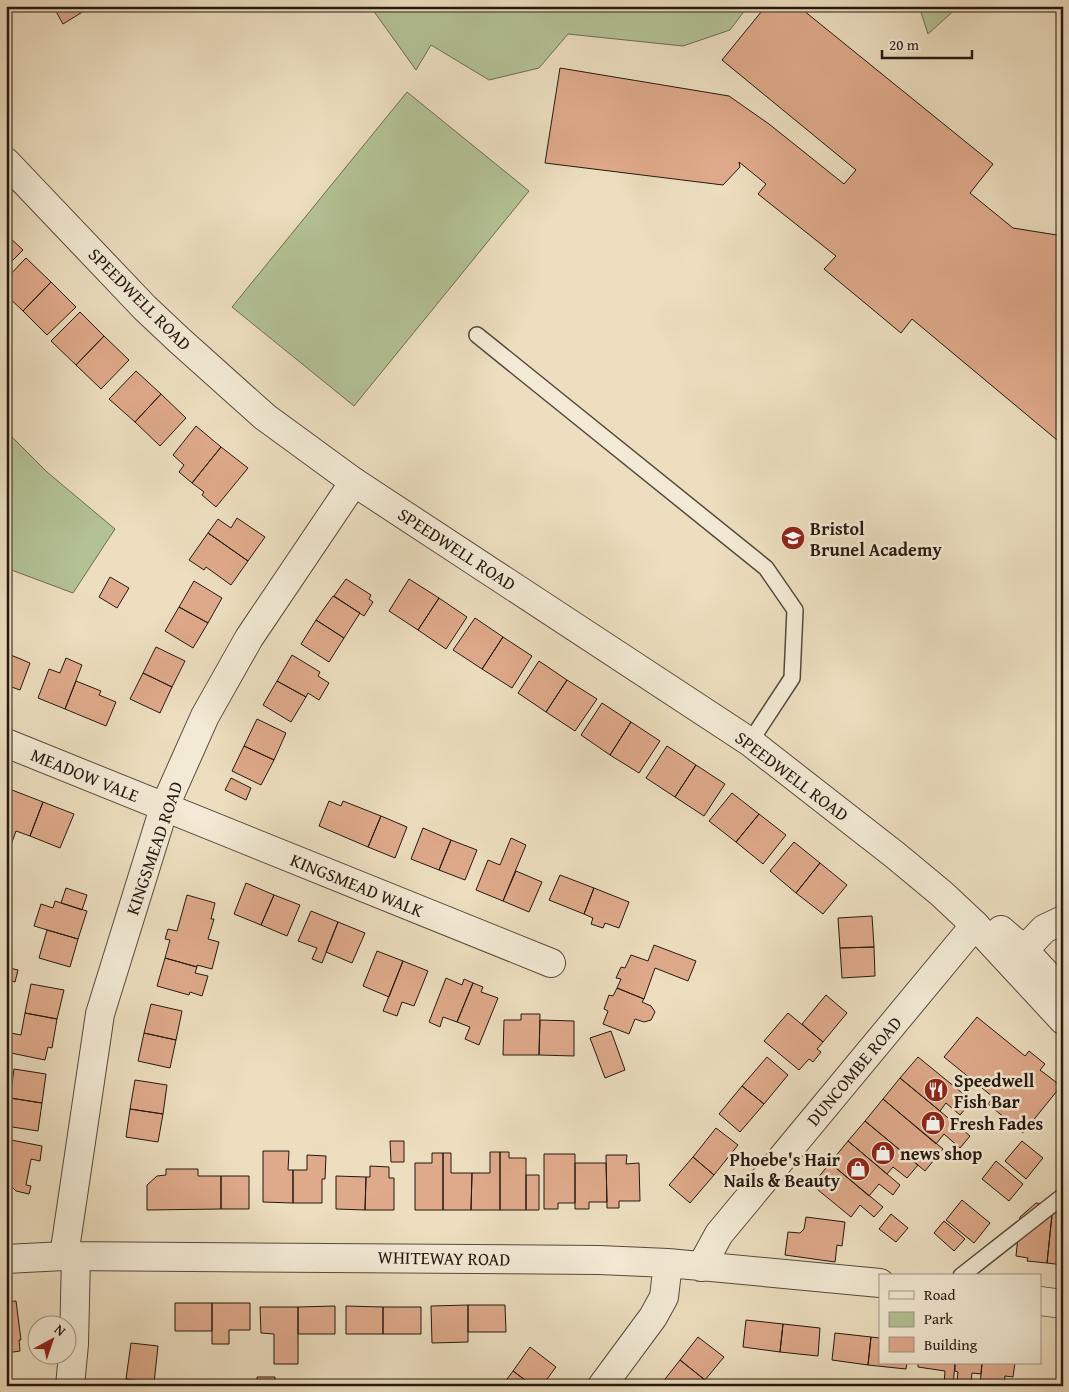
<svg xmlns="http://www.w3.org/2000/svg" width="1069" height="1392" font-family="'Gentium Book Plus',serif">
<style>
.green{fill:#b3c295;stroke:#6c6d52}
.building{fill:#dfaa8b;stroke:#251810}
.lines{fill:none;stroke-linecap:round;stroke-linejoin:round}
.service-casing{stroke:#574a3c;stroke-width:18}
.minor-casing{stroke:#574a3c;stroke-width:30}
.tertiary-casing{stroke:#574a3c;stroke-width:30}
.service{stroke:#f3ead5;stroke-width:15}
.minor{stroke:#f3ead5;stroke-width:28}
.tertiary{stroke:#f3ead5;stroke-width:28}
.labels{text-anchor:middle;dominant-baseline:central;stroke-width:5;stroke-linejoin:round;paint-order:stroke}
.street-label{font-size:18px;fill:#251810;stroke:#f3ead5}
.poi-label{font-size:18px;font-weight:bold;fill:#251810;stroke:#f3ead5;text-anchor:start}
</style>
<rect width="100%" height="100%" fill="#ecdebf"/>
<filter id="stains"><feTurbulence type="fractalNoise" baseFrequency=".004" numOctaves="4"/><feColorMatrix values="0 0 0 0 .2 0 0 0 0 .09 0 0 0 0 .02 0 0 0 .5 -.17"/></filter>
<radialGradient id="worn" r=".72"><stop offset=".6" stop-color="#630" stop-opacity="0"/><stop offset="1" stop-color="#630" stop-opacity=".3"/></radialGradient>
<path class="green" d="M370,6H748L730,30L683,46L568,34L539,68L489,80L431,45L416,70Z
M919,6H959L928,34Z
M407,92L529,191L354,406L232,307Z
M6,431L47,472L115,529L73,593L6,568Z"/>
<path class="building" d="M53,6H92L63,24Z
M766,6H798L993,164L970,193L1013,228L1063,236V445L912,319L901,333L824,269L836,256L758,194L766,184L739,162L740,167L723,185L545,163L560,68L729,96L769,124L844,184L856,170L722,60Z
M6,234L23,250L6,267Z
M26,258L51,282L23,311L6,295V279Z
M51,282L76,307L47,335L23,311Z
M80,312L104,336L76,365L51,341Z
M104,336L129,360L101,389L76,365Z
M136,371L161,394L135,422L109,399Z
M161,394L186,418L160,446L135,422Z
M196,426L221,447L192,483L179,472L184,465L173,455Z
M221,447L248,468L216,507L202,495L204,492L192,483Z
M237,518L265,537L248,561L208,533L218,519L231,528Z
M208,533L248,561L231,585L206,567L204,570L189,560Z
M110,577L129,588L117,608L99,597Z
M346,579L371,595L369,599L373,602L364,616L334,596Z
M409,579L439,598L418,630L389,611Z
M194,581L222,598L208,623L179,607Z
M333,596L360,613L344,638L316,620Z
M439,598L467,617L446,649L418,630Z
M179,607L208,623L193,648L165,631Z
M475,618L503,637L482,669L453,650Z
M316,620L344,638L329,662L301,644Z
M503,637L532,656L512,688L482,669Z
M156,647L185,661L172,687L143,673Z
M6,653L30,663L20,690L6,685Z
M292,655L320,672L318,676L329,683L319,700L308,693L306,697L277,681Z
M66,658L82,665L65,709L38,698L49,669L60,673Z
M539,661L567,680L546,712L518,693Z
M143,673L172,687L160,713L130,699Z
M567,680L597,699L575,731L546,712Z
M76,681L101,691L99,695L116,702L106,726L65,709Z
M277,681L306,697L291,722L263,705Z
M602,703L631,722L610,755L581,735Z
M257,719L286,733L274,760L244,746Z
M631,722L660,741L639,773L610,755Z
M244,746L274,760L261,785L232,771Z
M667,746L696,765L675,797L646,778Z
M696,765L725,784L704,816L675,797Z
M231,778L251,788L246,800L225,790Z
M12,790L43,802L30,836L16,831L7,856L6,806Z
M732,793L759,814L736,842L709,821Z
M329,801L341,806L343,801L381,816L368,847L319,826Z
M43,802L74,814L60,848L30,836Z
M759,814L786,835L763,864L736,842Z
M381,816L407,827L395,858L368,847Z
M423,828L451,840L439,870L411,859Z
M511,838L526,845L503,901L476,890L488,860L500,865Z
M451,840L477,850L465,880L439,870Z
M794,842L820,863L796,893L770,871Z
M820,863L847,885L823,914L796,893Z
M516,871L542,882L529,912L503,901Z
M560,875L594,888L584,914L549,900Z
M246,883L274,895L261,925L234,914Z
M66,888L87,895L82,910L61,903Z
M594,888L629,902L619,928L605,923L603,928L591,924L593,918L584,914Z
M187,895L215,903L211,919H214L208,939L219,942L212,969L197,965V967L165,958L170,940L165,939L168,929L177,931Z
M274,895L300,905L287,936L261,925Z
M55,901L87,911L78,939L34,926L41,904L53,908Z
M311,911L338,922L322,963L312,959L317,948L298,941Z
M872,916L874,947L840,948L838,918Z
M338,922L365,933L352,963L326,952Z
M47,930L78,939L70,967L39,958Z
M654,945L696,961L688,981L655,968L644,999L617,988L621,979L616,978L621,967L625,968L631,955L648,961Z
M874,947L875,976L842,978L840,948Z
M377,951L403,961L389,997L363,986Z
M165,958L197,967L195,973L208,976L202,996L190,992L189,995L157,986Z
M403,961L428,971L414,1006L402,1002L397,1016L383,1011Z
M6,967L18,970L15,982L6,979Z
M446,978L462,985L464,979L473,983L457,1022L443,1017L440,1027L429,1022Z
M473,983L483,987L481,992L498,998L479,1045L465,1039L470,1027L457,1022Z
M31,984L64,990L57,1019L25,1013Z
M617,988L644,999L642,1002L651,1006L655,1012L651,1020L644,1022L635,1019L629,1034L603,1024L608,1011L604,1009L609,995L613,996Z
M826,995L847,1013L823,1042L802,1024Z
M151,1004L182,1011L176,1040L144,1033Z
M25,1013L57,1019L52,1048L48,1047L45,1060L6,1052V1032L21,1035Z
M788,1013L823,1042L817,1049L821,1052L813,1062L809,1059L799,1070L764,1041Z
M521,1014H540L539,1055H503L504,1020H521Z
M977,1017L1025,1056L1029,1051L1045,1064L1040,1070L1061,1086L1023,1133L988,1104L993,1097L944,1057Z
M540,1020L574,1021V1056L539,1055Z
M611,1031L625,1070L605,1078L590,1038Z
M144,1033L176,1040L170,1068L138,1061Z
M767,1057L788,1075L764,1104L742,1086Z
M918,1057L972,1101L960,1115L946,1103L940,1111L900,1078Z
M14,1069L46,1074L42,1103L10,1098Z
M900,1078L970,1136L960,1148L944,1134L936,1144L883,1099Z
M135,1080L167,1085L163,1114L130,1109Z
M742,1086L764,1104L740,1132L719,1114Z
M10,1098L42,1103L38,1131L6,1126Z
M883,1099L943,1149L925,1171L865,1121Z
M130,1109L163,1114L158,1142L126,1137Z
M865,1121L918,1165L907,1178L893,1167L887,1174L848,1141Z
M716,1128L738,1145L714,1175L693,1157Z
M6,1139L42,1146L40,1161L31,1159L26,1185L31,1186L29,1194L16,1191L6,1181Z
M390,1141H404V1162H391Z
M848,1141L900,1185L893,1195L879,1184L869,1196L830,1163Z
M1022,1141L1043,1158L1026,1179L1005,1161Z
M263,1151H289L288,1170H293V1203L263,1202Z
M490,1152H500V1210H471L472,1173H490Z
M500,1152H509V1158H526V1210H500Z
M432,1153H443V1210H415V1163H432Z
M443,1153H451V1173H472L471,1210H443Z
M544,1154H575V1203H558V1209H544Z
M307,1155L326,1156L325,1179H322V1203H293V1170H307Z
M606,1155H627L626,1164L639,1163L640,1201H619V1208H607Z
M693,1157L714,1175L690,1203L669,1185Z
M996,1161L1023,1184L1009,1201L982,1179Z
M575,1163H606L607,1202H589V1209H575Z
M830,1163L883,1207L874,1217L860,1205L851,1217L812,1185Z
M370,1166L389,1167V1178H394V1210H365L366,1177H370Z
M166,1169H198V1176H221V1209L147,1210V1185L157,1176L166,1175Z
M526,1175H539V1210H526Z
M221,1176H249V1209H221Z
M336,1176L366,1177L365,1210L336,1209Z
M962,1200L990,1223L974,1243L946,1220Z
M1036,1203L1053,1205L1047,1263L1027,1261L1028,1258L1016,1256L1020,1217Z
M1053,1205L1063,1206L1061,1216L1063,1217V1265L1047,1263Z
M891,1214L908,1228L896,1242L879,1229Z
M806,1217L845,1222L842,1246L837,1245L835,1262L785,1255L788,1232L800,1233L804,1229Z
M944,1221L965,1239L954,1251L934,1233Z
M16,1301L21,1340H19L20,1351L6,1353V1302Z
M175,1303H212V1331H175Z
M212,1303H250V1330H229V1344H212Z
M468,1305V1342L432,1343L431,1306Z
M468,1305H505L506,1332H468Z
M335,1306V1334H298V1307Z
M346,1306L383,1307V1334H346Z
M260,1307H298V1364H274V1334L261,1333Z
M383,1307H421V1334H383Z
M746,1320L783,1324L780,1352L743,1347Z
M783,1324L820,1328L818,1356L780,1352Z
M835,1333L871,1337L868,1365L832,1360Z
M698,1337L724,1357L705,1380L680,1360Z
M871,1337L880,1338V1363H907L906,1369L868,1365Z
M131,1343L158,1346L154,1383L126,1379Z
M530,1347L556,1367L542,1386H533L513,1371Z
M680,1360L705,1380L702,1384L703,1386H666L662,1383Z
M918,1363H955L953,1386L944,1384L945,1371L918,1367Z
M955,1363H982L981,1374L972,1373L971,1383L957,1381L958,1372L955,1371Z
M982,1363H1015L1013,1377L1005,1376L1004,1386H980Z
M513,1371L533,1386H502Z
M257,1377H275V1386H257Z
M126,1379L154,1383L153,1386H125Z"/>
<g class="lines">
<g class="service-casing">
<path id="service" d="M477,335L766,568L795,610L792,678L750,742
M961,1276L1063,1196"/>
</g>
<g class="minor-casing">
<path id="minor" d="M6,743L551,963
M1024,950L1044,929L1063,920
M64,1256L100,1014L164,808L205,716L249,638L354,482
M6,1259L64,1256L599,1260L668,1263L880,1283
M701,1267L719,1234L975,925
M1040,1301L1063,1304
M70,1386L74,1344L76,1256
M602,1386L653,1317L664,1297L668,1263"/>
</g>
<g class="tertiary-casing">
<path id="tertiary" d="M6,162L145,308L179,340L265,417L354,482L750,742L895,855L942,894L975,925L1063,1020
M1001,930L1024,950L1063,992"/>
</g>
<use href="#service" class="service"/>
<use href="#minor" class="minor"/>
<use href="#tertiary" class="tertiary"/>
</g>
<defs>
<g id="school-disc" transform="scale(1.25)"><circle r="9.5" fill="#8f2418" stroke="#f3ead5"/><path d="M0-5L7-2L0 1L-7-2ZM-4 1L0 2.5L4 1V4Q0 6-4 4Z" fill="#fff"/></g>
<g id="restaurant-disc" transform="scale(1.25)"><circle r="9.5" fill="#8f2418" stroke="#f3ead5"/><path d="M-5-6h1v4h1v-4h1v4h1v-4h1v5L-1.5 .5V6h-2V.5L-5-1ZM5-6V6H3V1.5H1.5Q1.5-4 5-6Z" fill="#fff"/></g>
<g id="shop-disc" transform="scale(1.25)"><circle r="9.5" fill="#8f2418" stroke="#f3ead5"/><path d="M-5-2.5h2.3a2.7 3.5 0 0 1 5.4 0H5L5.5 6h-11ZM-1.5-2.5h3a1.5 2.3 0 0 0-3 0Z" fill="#fff"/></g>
</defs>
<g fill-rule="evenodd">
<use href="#school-disc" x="793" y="538"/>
<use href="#restaurant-disc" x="936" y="1090"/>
<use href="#shop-disc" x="933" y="1123"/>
<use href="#shop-disc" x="883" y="1153"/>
<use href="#shop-disc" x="858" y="1169"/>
</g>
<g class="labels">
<g class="street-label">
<text transform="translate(140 299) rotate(45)">SPEEDWELL ROAD</text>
<text transform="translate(457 549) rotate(33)">SPEEDWELL ROAD</text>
<text transform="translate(85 775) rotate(22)">MEADOW VALE</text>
<text transform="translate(792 776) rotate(37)">SPEEDWELL ROAD</text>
<text transform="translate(154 848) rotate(-71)">KINGSMEAD ROAD</text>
<text transform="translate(357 885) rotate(22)">KINGSMEAD WALK</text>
<text transform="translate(854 1071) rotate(-50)">DUNCOMBE ROAD</text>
<text transform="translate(444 1258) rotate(1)">WHITEWAY ROAD</text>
</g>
<g class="poi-label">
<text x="810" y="528">Bristol<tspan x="810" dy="21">Brunel Academy</tspan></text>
<text x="954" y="1080">Speedwell<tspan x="954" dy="21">Fish Bar</tspan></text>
<text x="950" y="1123">Fresh Fades</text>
<text x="900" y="1153">news shop</text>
<text x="840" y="1159" text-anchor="end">Phoebe's Hair<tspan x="840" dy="21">Nails &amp; Beauty</tspan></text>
</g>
</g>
<rect width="1069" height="1392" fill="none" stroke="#ecdebf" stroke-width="25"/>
<rect x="8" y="8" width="1054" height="1377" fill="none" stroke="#251810" stroke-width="2.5"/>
<rect x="12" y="12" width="1044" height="1367" fill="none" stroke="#251810"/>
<rect x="879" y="1274" width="162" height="90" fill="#f3ead5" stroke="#a19686"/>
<rect x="889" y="1291" width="25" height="8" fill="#f3ead5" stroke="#a19686"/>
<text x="924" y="1300" font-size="15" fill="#251810">Road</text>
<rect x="889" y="1312" width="25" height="15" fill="#b3c295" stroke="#a19686"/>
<text x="924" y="1324" font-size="15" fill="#251810">Park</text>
<rect x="889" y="1337" width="25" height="15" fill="#dfaa8b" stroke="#a19686"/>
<text x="924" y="1350" font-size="15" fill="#251810">Building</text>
<g transform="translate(52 1340) rotate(40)"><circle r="24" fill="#f3ead5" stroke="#a19686"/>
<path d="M0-4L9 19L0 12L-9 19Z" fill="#8f2418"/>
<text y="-8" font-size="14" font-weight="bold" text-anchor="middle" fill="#251810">N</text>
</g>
<path d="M882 50v8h90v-8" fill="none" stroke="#251810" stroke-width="2.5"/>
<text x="889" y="50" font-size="15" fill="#251810" stroke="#f3ead5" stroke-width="4" paint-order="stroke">20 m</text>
<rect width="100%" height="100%" filter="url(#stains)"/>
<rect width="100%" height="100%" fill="url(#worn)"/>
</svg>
